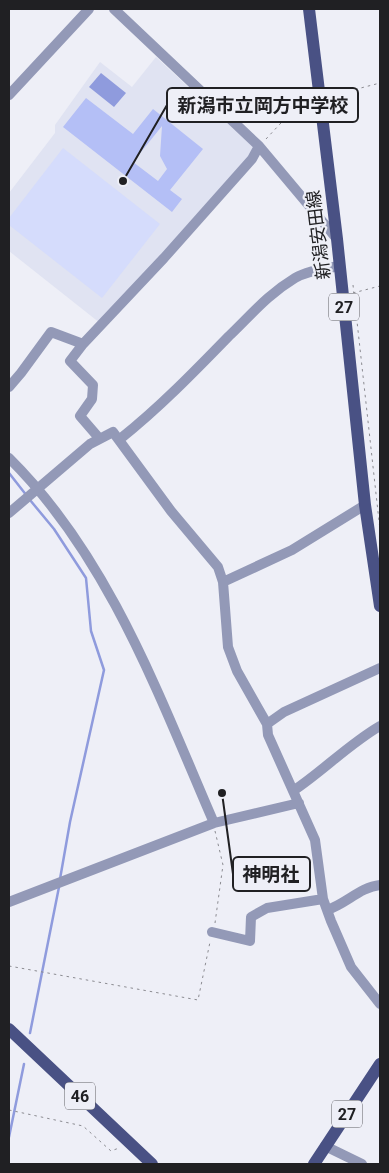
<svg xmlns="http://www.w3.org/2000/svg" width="389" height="1173" font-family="Roboto,'Noto Sans JP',sans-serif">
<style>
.built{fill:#e0e3f2}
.green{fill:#d5dcfc}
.water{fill:#8f9bdd}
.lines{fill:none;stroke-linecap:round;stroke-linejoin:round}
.stream{stroke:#8f9bdd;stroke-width:2.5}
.building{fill:#b4bff6;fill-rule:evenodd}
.path{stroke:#8b8b91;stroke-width:1;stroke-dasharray:2.5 4;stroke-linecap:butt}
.minor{stroke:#9399b7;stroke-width:10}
.major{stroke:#495184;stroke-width:12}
.labels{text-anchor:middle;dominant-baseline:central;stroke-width:4.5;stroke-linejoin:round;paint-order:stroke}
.shield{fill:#eeeff7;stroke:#5e5e63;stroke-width:1}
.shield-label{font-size:16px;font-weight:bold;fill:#202023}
.street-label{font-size:18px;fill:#202023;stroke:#eeeff7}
.leader{fill:none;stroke:#202023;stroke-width:2}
.callout-dot{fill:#202023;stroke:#eeeff7;stroke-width:2}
.callout{fill:#eeeff7;stroke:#202023;stroke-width:2}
.callout-label{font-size:19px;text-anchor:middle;font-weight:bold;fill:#202023}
</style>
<rect width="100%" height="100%" fill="#eeeff7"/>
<path class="built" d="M156,57L253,147L250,155L186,226L137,287L100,323L9,251V193L55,133V125L100,62L132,87Z"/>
<path class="green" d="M63,148L160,224L102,298L9,225V218Z"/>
<path class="water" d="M101,73L126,93L114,107L89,87Z"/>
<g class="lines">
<path class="stream" d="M9,473L27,496
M30,500L54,529L86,578L91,631L104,670L70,822L60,879
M30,1033L59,887
M9,1137L24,1064"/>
</g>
<path class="building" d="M86,98L133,134L153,109L203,149L170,190L182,199L172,212L63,127ZM162,126L160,156L167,169L158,181L133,162Z"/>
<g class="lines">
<path class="path" d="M330,96L380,83
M266,139L308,94
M353,285L380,530
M353,293L380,286
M215,831L223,865L215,923
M9,966L198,1000L210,942
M9,1110L83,1126L111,1151L119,1148"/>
<path class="minor" d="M114,9L259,146L337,239
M9,95L89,9
M83,344L70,361L93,385L92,399L80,416L99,438
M9,387L21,373L51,332L83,344L164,258L252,159L259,146
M120,439C159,408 194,372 229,336C252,314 267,295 295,278C308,270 325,269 339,266
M9,458C109,557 159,696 214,823
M9,513L90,444L113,432L171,511L218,567L223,582L228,647L237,671L267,724L268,735L315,840L323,899L331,921L351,967L380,1004
M223,582L292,550L365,505
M267,724L284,712L380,668
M293,791C323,771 349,744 380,726
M9,902L214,823L299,803
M327,910C346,904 360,887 380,885
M212,932L250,941L251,917L267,908L323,899
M325,1146L362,1164"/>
<path class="major" d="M309,9L337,239L365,505L380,606
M9,1029L152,1164
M314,1164L380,1064"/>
</g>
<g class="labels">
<g class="shield">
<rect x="329" y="293.5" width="30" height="27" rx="4"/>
<rect x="65" y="1082.5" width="30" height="27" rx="4"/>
<rect x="332" y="1100.5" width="30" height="27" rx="4"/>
</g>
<g class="shield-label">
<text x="344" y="307">27</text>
<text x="80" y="1096">46</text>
<text x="347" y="1114">27</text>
</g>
<g class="street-label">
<text transform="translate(318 235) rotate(-97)">新潟安田線</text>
</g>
</g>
<path class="leader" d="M123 181L167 105M222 793L233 874"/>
<g class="callout-dot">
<circle cx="123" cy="181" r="5"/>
<circle cx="222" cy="793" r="5"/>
</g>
<g class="callout">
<rect x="167" y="88" width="191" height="34" rx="5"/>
<rect x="233" y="857" width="77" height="34" rx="5"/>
</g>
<g class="callout-label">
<text x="263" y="112">新潟市立岡方中学校</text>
<text x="271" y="881">神明社</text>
</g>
<rect width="389" height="1173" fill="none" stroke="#202023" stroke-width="20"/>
</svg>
